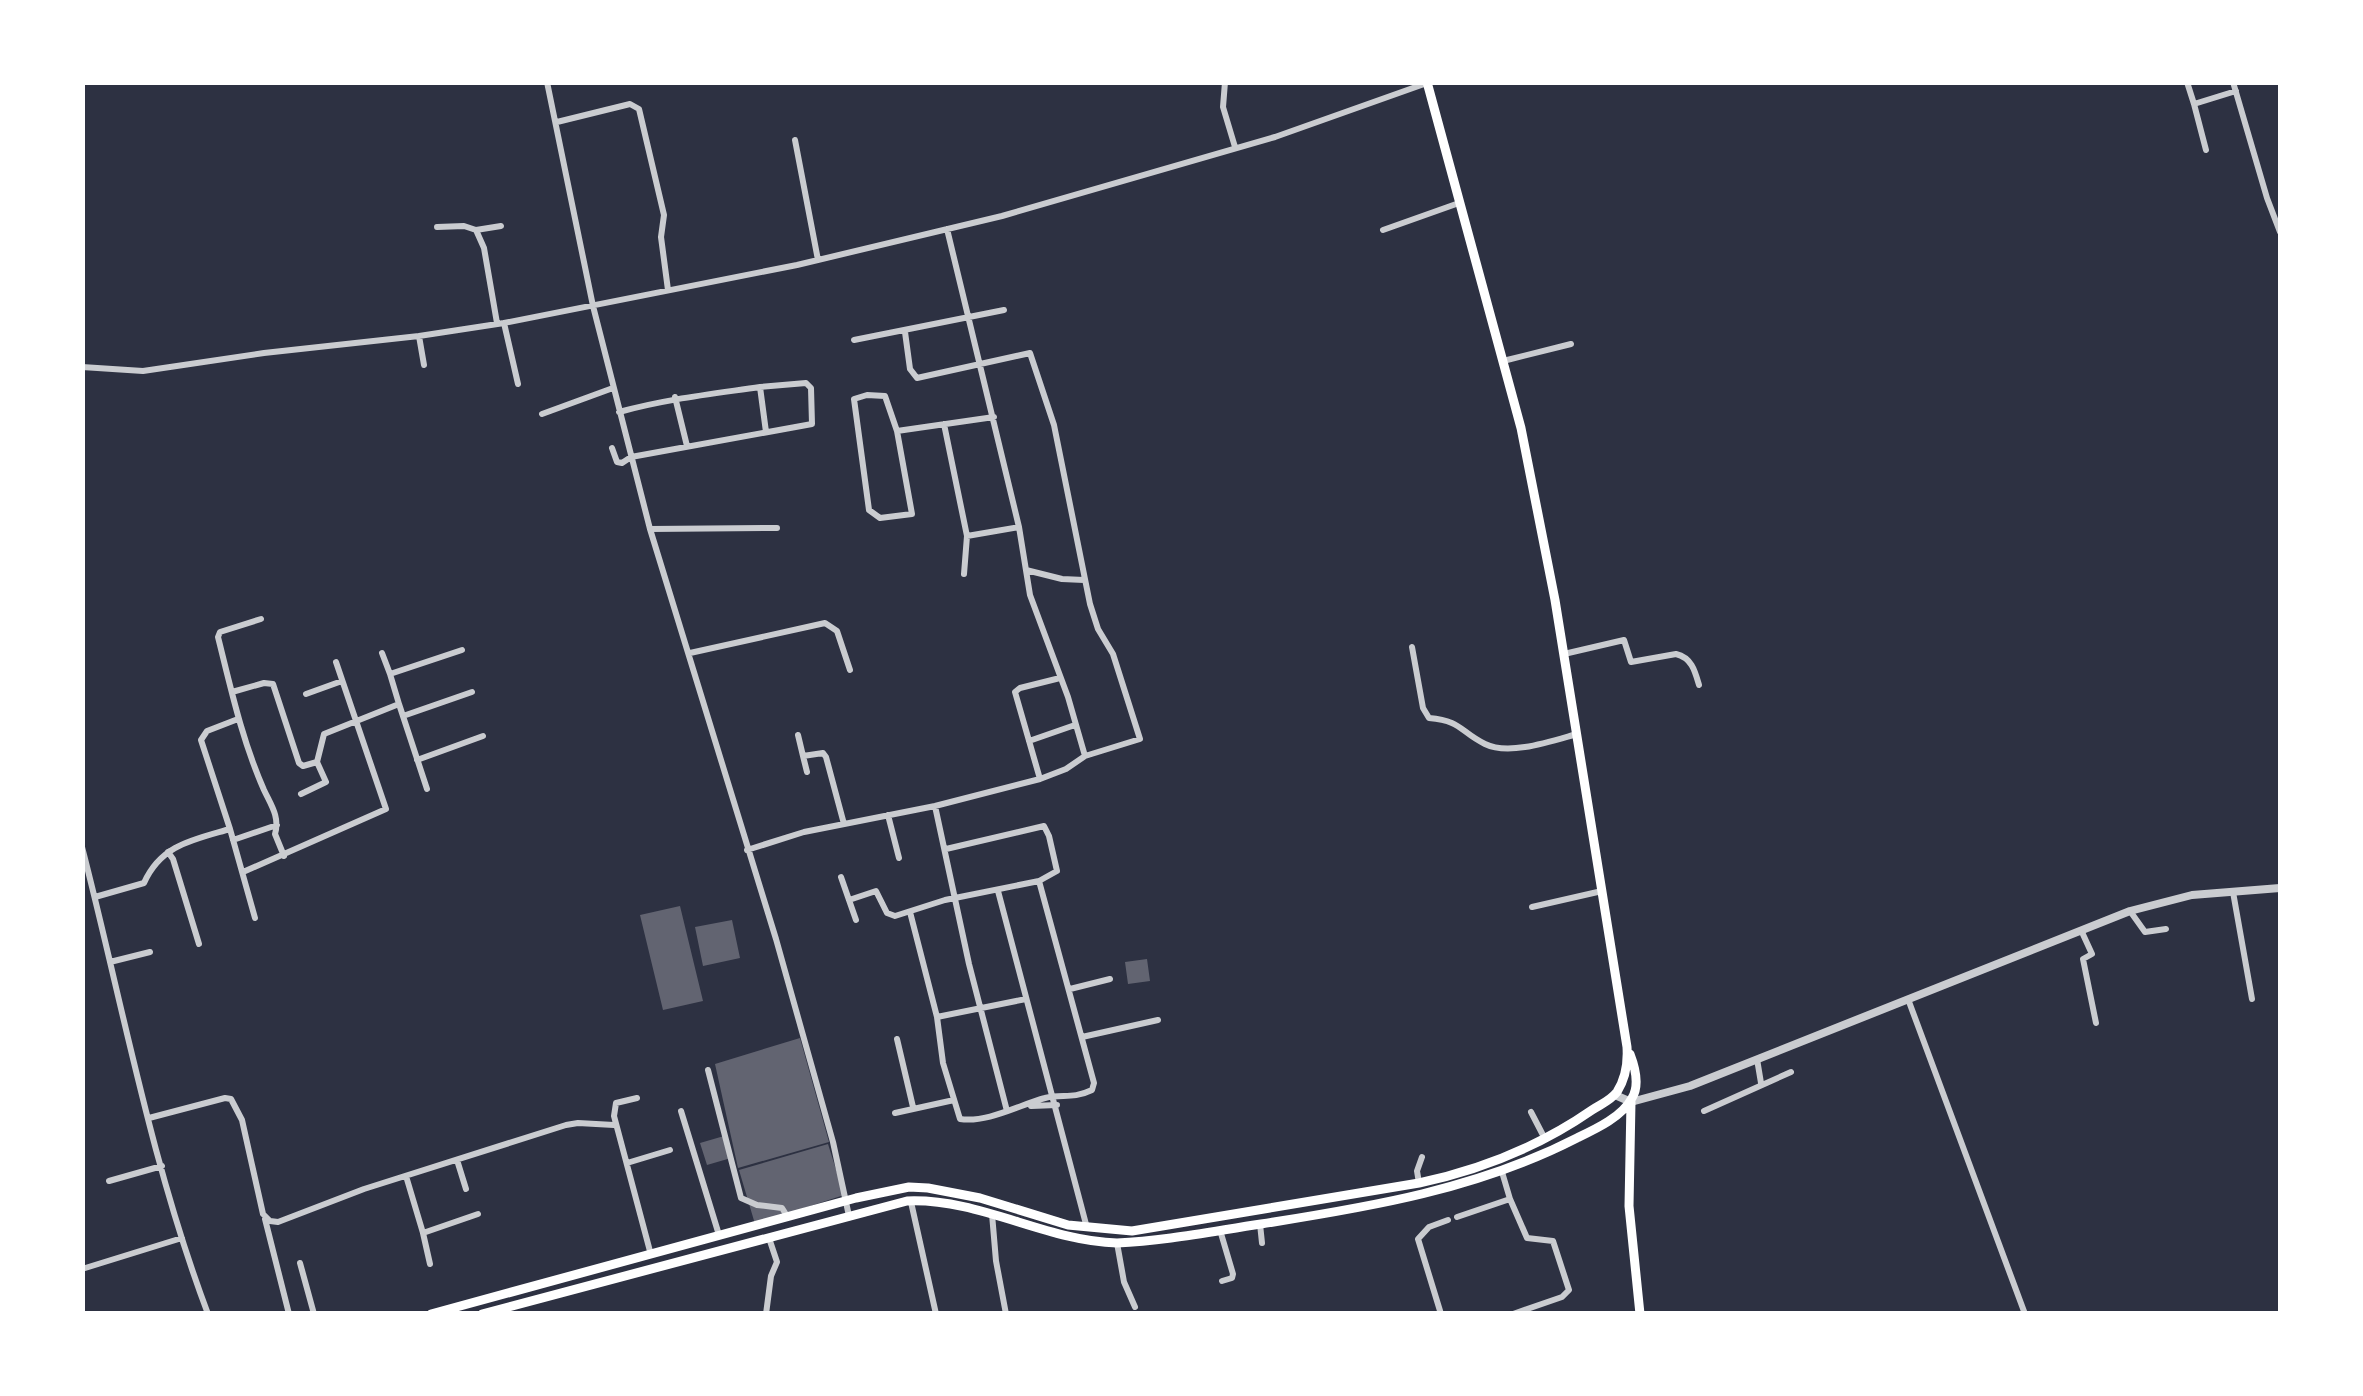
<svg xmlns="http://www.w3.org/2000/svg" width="2363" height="1396" font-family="Rubik,sans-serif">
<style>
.building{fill:#626471}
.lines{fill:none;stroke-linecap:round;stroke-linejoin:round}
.minor{stroke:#caccd0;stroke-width:6}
.tertiary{stroke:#caccd0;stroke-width:8}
.primary{stroke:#fff;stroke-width:9}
</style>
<rect width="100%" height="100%" fill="#2d3142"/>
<path class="building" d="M680,906L703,1001L663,1010L640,915Z
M732,920L740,958L703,966L695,927Z
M1147,959L1150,981L1128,984L1125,962Z
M800,1038L829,1142L738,1168L715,1064Z
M724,1136L731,1158L707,1165L700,1143Z
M828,1144L844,1195L755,1224L739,1170Z"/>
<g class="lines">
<path class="minor" d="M547,82L593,306L650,529L776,939L833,1142L849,1216
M1225,82L1223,107L1235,147
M2187,82L2194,104L2236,91
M2233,82L2267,198L2280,232
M2194,104L2206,150
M557,122L630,104L639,109L664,215L661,237L668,290
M795,140L818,260
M437,227L464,226L476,230L484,248L497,323
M947,229L1019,527L1030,595L1068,697L1085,756
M476,230L501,226
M1383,230L1459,203
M504,323L518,384
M905,332L910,369L917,378L1030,353L1054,425L1090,604L1098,629L1113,654L1140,739L1085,756L1066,769L1040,779
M419,336L424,365
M854,340L1004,310
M1503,361L1571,344
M82,367L143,371L264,353L419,336L504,323L797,265L1002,216L1275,137L1427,83
M675,397L687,446
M619,412C666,399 712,394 760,387L766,432
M542,414L613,388
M944,424L967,536L1019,527
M897,431L885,396L867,395L854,399L869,510L880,518L912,514L897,431L994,417
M612,448L617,462L622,463L631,457L812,424L811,388L806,383L760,387
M650,529L777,528
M1026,570L1062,579L1084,580
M964,574L967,536
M261,619L220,632L218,637C231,689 242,740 264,790C271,805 280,817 275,834L284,856
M1412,647L1423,708L1429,718C1462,721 1459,731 1485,744C1509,756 1552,741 1577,734
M382,653L390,674
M690,653L825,623L837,631L850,670
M1564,654L1624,640L1631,662L1676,654C1692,658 1695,671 1699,685
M232,692L264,683L273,684L299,763L303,766L317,762
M306,694L342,681
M399,704L427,789
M403,716L472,692
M798,735L803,756L823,753L826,757L844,824
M1029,741L1075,725
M803,756L807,772
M417,760L483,736
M301,794L326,782L317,762L324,734L399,704L390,674L462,650
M935,806L969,964L1007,1111
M888,815L899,858
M230,829L201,740L207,731L238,719
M233,840L277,825
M82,847C122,1002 151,1163 208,1314
M747,850L804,832L935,806L1040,779L1015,692L1020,688L1060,678
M168,852L173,859L199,944
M243,872L386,809L336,662
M841,877L849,900L876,891L887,913L895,916L945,900L1039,881L1057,871L1049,836L1044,826L946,849
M998,891L1087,1228
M2233,892L2252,999
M95,897L144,883C161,845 192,840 230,829L255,918
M849,900L856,920
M1532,907L1602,891
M2130,911L2145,932L2166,929
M910,912L937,1017L943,1063L960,1119C988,1123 1019,1105 1045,1098C1062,1093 1071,1100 1092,1090L1094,1083L1039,881
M2081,930L2092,954L2083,959L2096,1023
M110,962L150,952
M1070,989L1110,979
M1908,999L2025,1314
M937,1017L1026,999
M1082,1037L1158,1020
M897,1039L913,1107
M1757,1059L1761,1083
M708,1070L741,1198L757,1205L782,1208L787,1216
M637,1098L616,1103L614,1116L651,1255
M1031,1106L1057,1105
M681,1111L719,1235
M1704,1111L1791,1072
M1531,1112L1545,1139
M895,1113L954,1100
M149,1118L225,1098L231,1099L242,1120L263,1214L270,1221L278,1222L364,1189L566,1125L578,1123L614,1125
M457,1160L466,1189
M627,1163L670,1150
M406,1176L423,1233L478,1214
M109,1181L162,1166
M1419,1183L1417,1171L1422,1157
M1510,1199L1527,1238L1553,1241L1569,1290L1562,1297L1513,1314
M911,1202L936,1314
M992,1214L996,1261L1006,1314
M1457,1217L1510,1199L1502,1172
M265,1219L289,1314
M1260,1224L1262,1243
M1220,1230L1233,1274L1232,1278L1222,1281
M423,1233L430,1264
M1117,1243L1124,1282L1135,1307
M300,1263L314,1314
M82,1269L182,1238
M766,1314L771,1276L777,1262L769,1238
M1441,1314L1418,1239L1429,1227L1448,1220"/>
<path class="tertiary" d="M1615,1095L1631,1102L1690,1086L2130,911L2192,895L2280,888"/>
<path class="primary" d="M1631,1102L1629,1206L1640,1314
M431,1314L856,1198L909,1187L928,1188L980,1198L1068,1225L1132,1231L1419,1183C1480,1170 1540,1146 1592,1110C1601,1104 1610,1101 1617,1092C1626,1078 1628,1063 1627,1047L1555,600L1521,428L1427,82
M482,1314L907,1201C980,1198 1045,1241 1117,1243C1165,1241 1214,1231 1261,1224C1370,1207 1478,1189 1577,1138C1596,1129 1622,1117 1632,1098C1640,1085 1635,1067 1630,1054"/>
</g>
<rect width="2363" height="1396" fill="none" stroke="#ffffff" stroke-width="170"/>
</svg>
